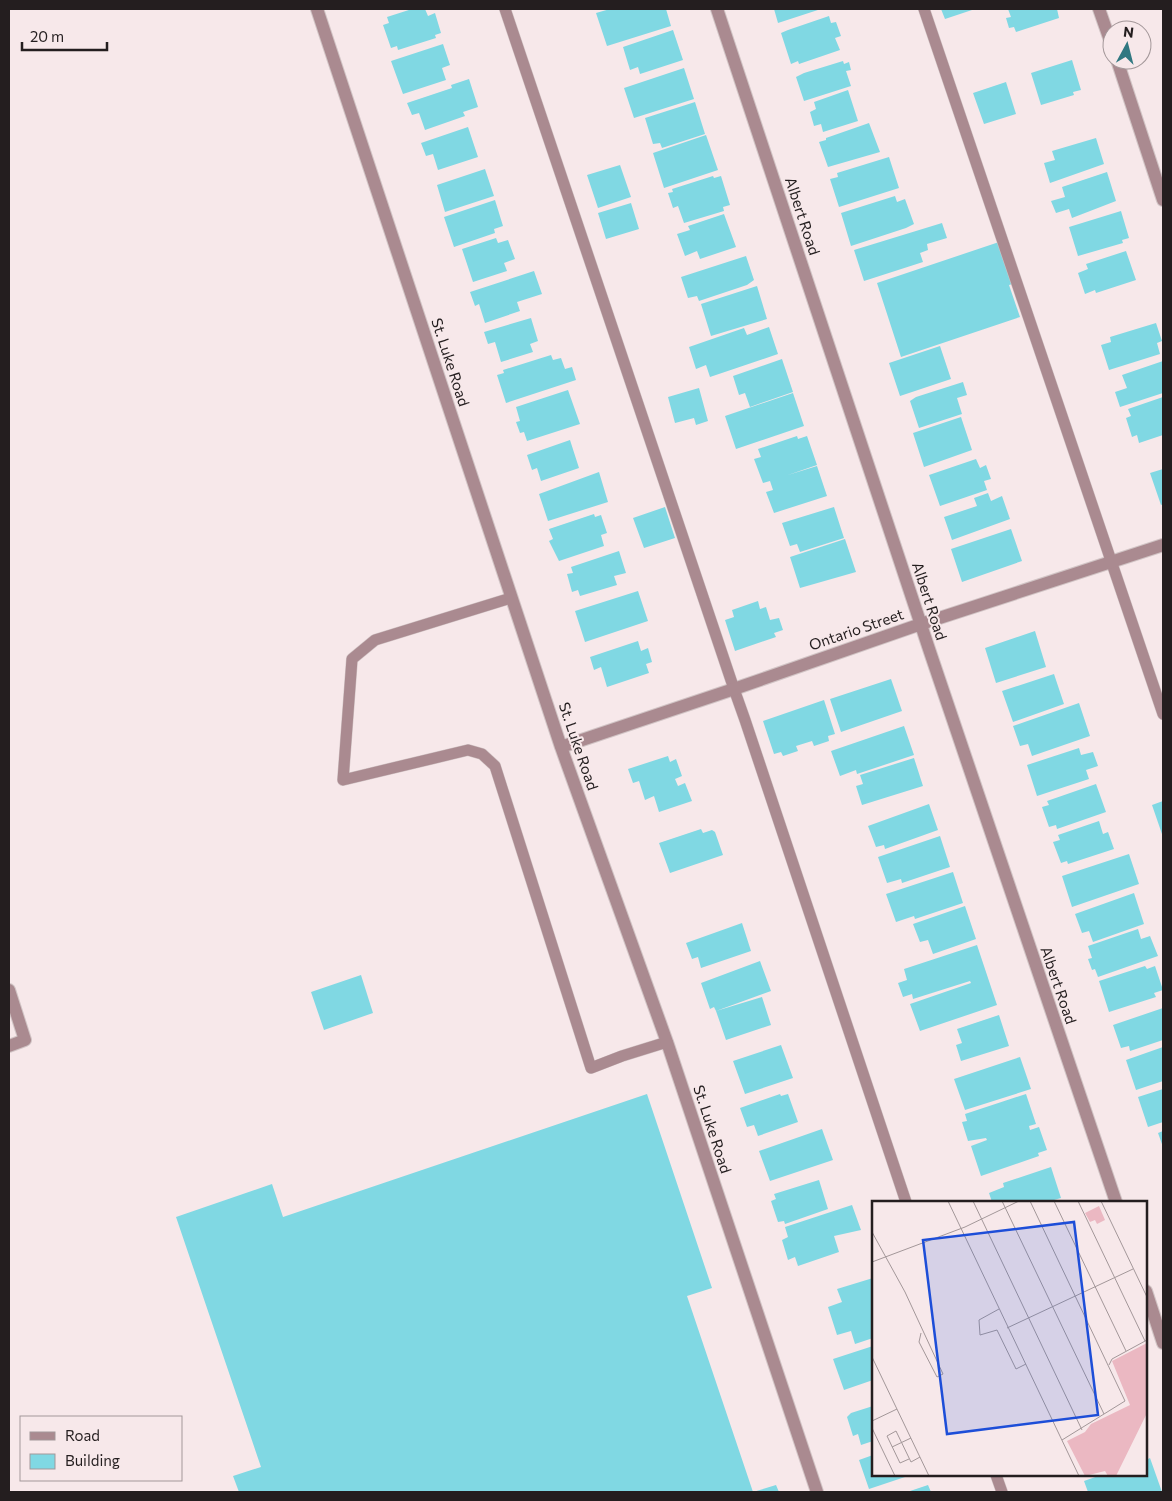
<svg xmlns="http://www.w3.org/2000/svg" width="1172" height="1501" font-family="Commissioner,sans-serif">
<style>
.building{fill:#80d8e3}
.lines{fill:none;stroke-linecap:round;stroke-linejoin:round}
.service-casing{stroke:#d1c4c5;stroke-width:12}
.minor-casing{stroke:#d1c4c5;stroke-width:14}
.service{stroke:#aa8a90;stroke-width:11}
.minor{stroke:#aa8a90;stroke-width:12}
.labels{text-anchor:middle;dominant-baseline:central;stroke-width:4;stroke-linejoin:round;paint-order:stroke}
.street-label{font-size:15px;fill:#241e1f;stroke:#f7e8ea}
.inset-road{fill:none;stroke:#a39799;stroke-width:1}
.view{fill:#1d4ed8;fill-opacity:0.15;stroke:#1d4ed8;stroke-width:2.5}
.inset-edge{fill:none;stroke:#241e1f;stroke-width:2.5}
</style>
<rect width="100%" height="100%" fill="#f7e8ea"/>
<path class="building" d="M412,9H425L428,16L435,13L441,33L435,35L436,38L398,50L397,46L391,48L383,25L389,23L387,17Z
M610,9H666L671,26L607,46L596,13Z
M774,9H821L778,23Z
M941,9H975L945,19Z
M1008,9H1057L1059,18L1016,32L1014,27L1009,28L1006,18L1011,17Z
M829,16L831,23L836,22L841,36L835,38L840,50L799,64L798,61L791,64L781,33L788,30Z
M673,30L683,60L640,74L638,67L630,70L623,47Z
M443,44L450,65L442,68L446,80L403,94L391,61Z
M1072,60L1081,90L1073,92L1074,95L1041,105L1031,73Z
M843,61L844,64L849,62L851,70L846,71L851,86L804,101L796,77L804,73Z
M684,68L694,99L634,118L624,88Z
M469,79L478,107L463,112L465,116L425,130L419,113L412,115L407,103L452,88L451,85Z
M1006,82L1016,114L984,124L973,93Z
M848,90L858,121L823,132L821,124L814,126L810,112L816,109L814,102Z
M695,102L705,134L662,148L660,143L653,144L645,118Z
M869,123L880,152L828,167L819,142L826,140V138Z
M468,127L478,157L438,170L433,154L426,156L421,143Z
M706,135L718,170L664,188L653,153Z
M1096,138L1104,164L1050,183L1044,163L1055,160L1052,151Z
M889,157L899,188L839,207L830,179L838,177L837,173Z
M620,165L631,197L598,208L587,175Z
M485,169L494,196L445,212L437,185Z
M1107,172L1116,201L1072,218L1069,209L1056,213L1051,201L1065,197L1062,187Z
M713,176L714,178L721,176L730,205L723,207L724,211L684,223L678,206L673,208L668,193L673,192L672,189Z
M895,196L897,202L905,199L914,224L906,228L851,246L841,213Z
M495,200L503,226L494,229L495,233L454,247L444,217Z
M631,203L639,229L606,239L598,213Z
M1121,211L1129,238L1122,240L1123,243L1078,256L1069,227Z
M724,214L736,247L700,259L697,251L685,256L677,234L690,230L688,226Z
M942,223L947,238L927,244L928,250L920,253L923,262L864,281L854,250Z
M496,238L498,243L508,240L515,259L504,263L507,271L473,282L462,249Z
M1002,241L1016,283L1009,285L1020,317L901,357L877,283Z
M1126,251L1136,280L1096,293L1095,290L1085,294L1078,273L1088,269L1086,264Z
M746,256L754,280L747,285L699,301L697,296L688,298L681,277Z
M534,271L542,294L517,302L520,311L485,323L479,304L475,306L470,292Z
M757,286L767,319L711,336L701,304Z
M531,318L538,341L530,344L533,352L501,362L495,342L488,344L484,332Z
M1156,323L1162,341L1157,343L1160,354L1109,370L1101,345L1111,342L1110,337Z
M769,327L778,354L710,377L706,365L696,369L689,347L744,328L747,335Z
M940,346L951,379L900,396L889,363Z
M551,355L553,360L561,358L565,369L572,367L576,380L506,403L497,375L504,373L503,370Z
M782,359L793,392L750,407L745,393L739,395L733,376Z
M1163,361V393L1120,407L1115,392L1127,388L1122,375Z
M963,382L967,395L957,398L962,414L919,428L910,401L916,397Z
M699,388L708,421L696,425L694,418L675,423L668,397Z
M568,390L580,424L527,441L524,432L520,433L516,422L520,421L516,407Z
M793,393L804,426L736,449L725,416Z
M1163,397V435L1139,443L1137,435L1132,437L1126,418L1131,416L1128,409Z
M961,417L972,450L924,467L913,433Z
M797,436L798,439L807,436L817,465L788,475L817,466L827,496L774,513L766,492L773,490L770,481L763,483L754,459L761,457L758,449Z
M570,440L579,468L541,481L537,468L532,470L527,455Z
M976,459L980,468L986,465L991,479L984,481L987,490L940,506L929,475Z
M1163,469V504L1161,505L1150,473Z
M599,472L608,502L548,521L539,494Z
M988,493L991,501L1002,496L1010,519L952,540L944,517L977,506L974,498Z
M665,507L675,538L644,548L633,518Z
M834,507L844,538L800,552L797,544L790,546L782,523Z
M594,514L595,517L601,515L607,533L601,535L604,546L559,561L549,541L553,539L549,529Z
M1011,529L1022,561L962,582L951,549Z
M845,539L856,572L800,588L790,557Z
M619,551L626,573L614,576L617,585L580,596L578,590L572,592L567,574L573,573L571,567Z
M638,591L648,621L585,642L575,611Z
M758,601L760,609L766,607L770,620L779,618L783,630L774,633L776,637L735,651L725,620L734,617L732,610Z
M1035,631L1046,667L996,683L985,648Z
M638,641L641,651L648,648L652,662L646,664L649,673L607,687L601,667L594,670L590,657Z
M1054,674L1064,704L1013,722L1002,691Z
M891,679L902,711L841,732L830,699Z
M824,700L835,734L828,736L829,741L814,746L812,741L796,746L798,751L783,756L781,752L774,754L763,721Z
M1079,703L1090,736L1032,756L1028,744L1020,746L1013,726Z
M904,726L914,755L857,774L856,770L840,776L831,751Z
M1079,748L1081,755L1093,752L1098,766L1086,770L1089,779L1037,796L1027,765Z
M668,756L670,762L676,759L682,776L675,779L678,786L685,783L692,801L659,812L654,796L645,800L639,781L633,783L628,769Z
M914,758L923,786L862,805L856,786L863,784L860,775Z
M1096,784L1106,812L1057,829L1056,825L1049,827L1042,807L1049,805L1047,801Z
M1163,801V837L1152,805Z
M929,804L938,830L885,849L884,845L876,847L868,826Z
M1099,821L1103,834L1108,832L1114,849L1068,864L1067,861L1061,863L1053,842L1060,840L1058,835Z
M701,829L703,833L712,830L715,832L723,855L670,873L659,843Z
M940,836L950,867L902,883L901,879L887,883L878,857Z
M1129,854L1139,884L1072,907L1062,876Z
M953,872L963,903L915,919L914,916L896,922L886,894Z
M1134,893L1144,924L1093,942L1089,931L1082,933L1075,914Z
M965,906L976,939L933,954L928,940L920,942L913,924Z
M742,923L751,951L701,968L698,957L692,959L686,943Z
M1138,929L1141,939L1150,936L1158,956L1098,977L1095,969L1092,970L1088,959L1092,958L1088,946Z
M977,945L997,1005L920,1031L910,1004L971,983L970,981L913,999L912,994L903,997L898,983L907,980L904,969Z
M760,961L771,991L716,1011L714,1007L710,1009L701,983Z
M1145,966L1147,969L1155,966L1163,990L1154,993L1156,997L1109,1012L1099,981Z
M361,975L373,1013L324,1030L311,992Z
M762,997L771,1025L726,1040L716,1011Z
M1163,1008V1040L1130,1051L1129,1046L1121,1048L1113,1025Z
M999,1015L1009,1046L961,1061L956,1045L962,1043L957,1029Z
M781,1045L793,1078L745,1094L733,1061Z
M1163,1047V1081L1136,1090L1126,1060Z
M1020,1057L1031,1089L965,1110L954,1079Z
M1163,1089V1122L1148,1127L1138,1097Z
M647,1094L712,1288L687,1296L753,1492H239L233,1476L261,1467L176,1217L272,1184L283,1217Z
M780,1094L781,1096L788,1094L798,1122L758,1136L754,1125L747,1127L740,1108Z
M1026,1094L1036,1124L1029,1126L1030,1130L1039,1127L1047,1150L1038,1153L1039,1156L981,1176L971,1146L987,1140L986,1138L968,1141L962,1122L967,1121L965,1114Z
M822,1129L833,1160L770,1181L759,1151Z
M1163,1131V1147L1158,1133Z
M1051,1167L1061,1198L1047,1202H992L989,1193L1004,1187L1003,1183Z
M819,1180L828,1209L785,1224L784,1221L778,1222L771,1201L776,1199L774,1194Z
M852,1205L861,1230L834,1236L839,1252L798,1266L795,1257L788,1260L782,1240L788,1237L785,1227Z
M873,1278V1338L855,1344L851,1331L837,1335L828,1307L842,1302L837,1289Z
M873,1346V1380L844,1390L833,1359Z
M873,1406V1441L861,1445L858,1434L853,1436L847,1417L851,1413Z
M873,1455V1475H911L869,1489L859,1460Z
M1150,1458L1162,1492H1088L1084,1481L1101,1475H1146V1460Z
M776,1485L779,1492H753Z
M928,1485L931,1492H907Z"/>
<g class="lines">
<g class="service-casing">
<path id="service" d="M505,9L734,689L745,720L906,1202
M924,9L1163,714
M511,598L375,640L352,659L343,780L468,750L482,754L495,766L591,1068L622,1056L667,1042
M996,1475L1002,1492"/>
</g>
<g class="minor-casing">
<path id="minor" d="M317,9L561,747L667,1042L817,1492
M717,9L930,652L1116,1202
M1099,9L1112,46
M1117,60L1163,200
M561,747L734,689L921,624L1163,545
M9,990L25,1040L9,1046
M1146,1291L1163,1343"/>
</g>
<use href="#service" class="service"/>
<use href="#minor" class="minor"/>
</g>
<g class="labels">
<g class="street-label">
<text transform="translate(803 216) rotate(72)">Albert Road</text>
<text transform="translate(451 362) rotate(72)">St. Luke Road</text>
<text transform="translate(930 601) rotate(72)">Albert Road</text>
<text transform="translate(856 629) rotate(-19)">Ontario Street</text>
<text transform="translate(579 746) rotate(71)">St. Luke Road</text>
<text transform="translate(1059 985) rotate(71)">Albert Road</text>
<text transform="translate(713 1129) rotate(72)">St. Luke Road</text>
</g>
</g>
<g transform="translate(872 1201)">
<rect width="275" height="275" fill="#f7e8ea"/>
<path d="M227,5L233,19L225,23L223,19L218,21L213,12ZM275,142V212L244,275H236L233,270L213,275L195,240L213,231L219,223L258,204L240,160Z" fill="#ebb8c2"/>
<path class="inset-road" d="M76,0L207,275M101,0L210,229M130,0L232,213M158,0L253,200L190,239M182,0L254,150M206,0L273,140M229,0L275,96M0,31L33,91L71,173L65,176L47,141L49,132M0,61L93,26L147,0M127,108L107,119L108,134L125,129L144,168L154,163M135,127L261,68M0,156L57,275M237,164L240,158L275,139M0,220L25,208M0,227L23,275M20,246L39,237M37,258L28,262L15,235L24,230L39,261L48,256"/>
<path class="view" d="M202,21L226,214L75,233L51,39Z"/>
<rect width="275" height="275" class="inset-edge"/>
</g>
<rect width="1172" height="1501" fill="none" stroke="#241e1f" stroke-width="20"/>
<rect x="20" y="1416" width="162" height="65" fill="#f7e8ea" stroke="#a39799"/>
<rect x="30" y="1432" width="25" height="8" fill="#aa8a90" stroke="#a39799"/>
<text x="65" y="1441" font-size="15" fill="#241e1f">Road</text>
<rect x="30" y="1454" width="25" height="15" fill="#80d8e3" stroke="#a39799"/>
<text x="65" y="1466" font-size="15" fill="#241e1f">Building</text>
<g transform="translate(1127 45) rotate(7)"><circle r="24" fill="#f7e8ea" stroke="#a39799"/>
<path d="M0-4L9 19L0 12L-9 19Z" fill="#307881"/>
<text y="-8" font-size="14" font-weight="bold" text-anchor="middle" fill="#241e1f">N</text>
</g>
<path d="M22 42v8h85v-8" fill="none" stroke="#241e1f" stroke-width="2.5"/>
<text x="30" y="42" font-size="15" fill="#241e1f" stroke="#f7e8ea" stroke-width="4" paint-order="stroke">20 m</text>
</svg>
